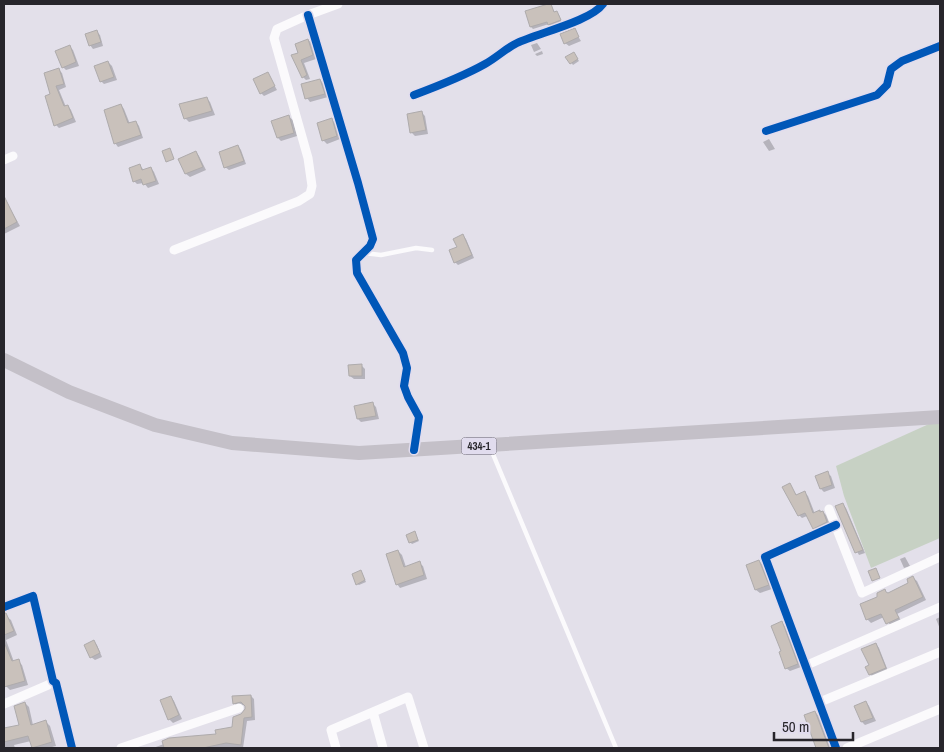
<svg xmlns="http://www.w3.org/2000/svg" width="944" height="752" font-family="'Archivo Narrow',sans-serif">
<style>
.green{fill:#c7d1c4}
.shadow{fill:#0003}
.building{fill:#c9c1bb;stroke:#aeabac}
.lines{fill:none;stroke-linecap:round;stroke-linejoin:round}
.service{stroke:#fbfafc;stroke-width:4.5}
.minor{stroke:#fbfafc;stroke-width:9}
.primary{stroke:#c4c0c8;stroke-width:14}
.cycleway-casing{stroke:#e1dcee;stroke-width:11}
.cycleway{stroke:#0057b8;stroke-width:8}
.labels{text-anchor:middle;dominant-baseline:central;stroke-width:4;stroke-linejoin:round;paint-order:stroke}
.shield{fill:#e1dcee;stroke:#5f5c66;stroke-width:1}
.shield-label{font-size:11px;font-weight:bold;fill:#27252b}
</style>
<rect width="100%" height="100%" fill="#e3e0ea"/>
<path class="green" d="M940,419V538L871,568L844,496L836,466Z"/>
<path class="shadow" d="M550,4L555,13L559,15L562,23L551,27L549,24L533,29L531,27L526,12Z
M574,30L581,41L569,46L565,43Z
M97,32L100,35L103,46L93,49L90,45Z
M308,40L312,43L316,59L304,63L310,79L306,80L303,77L300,54Z
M537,43L541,49L534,52L531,45Z
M70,47L73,50L79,66L66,70L63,67Z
M542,51L543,54L537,56L535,54Z
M575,55L579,61L573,65L567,57Z
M108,62L112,66L117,80L104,84L101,81Z
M59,70L62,73L66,87L59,90L66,107L68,106L71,110L76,122L59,128L56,125L52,94Z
M268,74L277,90L264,96L261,93Z
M320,80L324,84L328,97L310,102L307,98Z
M206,98L210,102L215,115L189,122L185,118Z
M121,105L124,109L130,124L136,122L139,126L143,138L118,147L115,143Z
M422,113L425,116L428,134L415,136L412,133Z
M289,117L293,120L297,136L281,141L278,138Z
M332,120L335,123L340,139L327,144L323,140Z
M769,139L775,149L769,151L763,142Z
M238,146L241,150L246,164L229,170L225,167Z
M196,152L199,156L206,170L190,177L186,174L180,159Z
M140,166L144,170L151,168L154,172L159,184L148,188L144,183L137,184L134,181Z
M8,205L20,226L4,234V207Z
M463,236L466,239L474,258L458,265L455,262Z
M361,365L365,369V379H354L350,376Z
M373,404L376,407L379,419L361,422L358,419Z
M827,473L831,476L835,488L824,492L821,489Z
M789,484L797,496L805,493L808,496L815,514L823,512L826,515L830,525L817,531L807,516L802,518L799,515Z
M843,505L846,508L865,553L859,555L847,534L836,507Z
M415,533L419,541L412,544L410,542Z
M398,551L402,555L406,567L419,563L423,566L427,579L400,588L397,584Z
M905,557L910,566L904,568L900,559Z
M759,561L763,565L772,589L760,593L756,590Z
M362,573L366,582L359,585L357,584Z
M913,578L917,581L926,600L897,614L902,622L891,626L884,617L871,623L867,619L887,594L910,584Z
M6,616L11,620L17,635L6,640L14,662L18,661L22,665L28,685L10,690L5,685L4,686V617Z
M940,617V629L936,619Z
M782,623L785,626L801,667L790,671L786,668Z
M94,642L97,645L102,657L95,660L91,657Z
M876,644L879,648L888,671L874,678L870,674V666Z
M251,696L254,699L255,720L247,721L243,748H153L164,744L218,736L233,728L246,709V705L237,706L234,703Z
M171,697L174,701L182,719L173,723L169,719Z
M866,702L869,706L876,721L865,725L862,722Z
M25,703L29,707L33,725L46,722L50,726L56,746L48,748H34L31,741L14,745L15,748H4V730L21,726Z
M815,712L819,716L831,748H818L806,716Z"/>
<path class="building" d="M548,4H551L554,12L557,11L561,20L548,25L547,22L530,27L525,11Z
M575,28L579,37L564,44L560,34Z
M97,30L101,42L89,46L85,34Z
M308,39L313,55L301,60L307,75L302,78L291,55L298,53L295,44Z
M70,45L76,62L62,68L55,51Z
M574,52L578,59L570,64L565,57Z
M108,61L114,77L100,82L94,66Z
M59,68L64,84L56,86L64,106L68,105L73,118L54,126L45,96L50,94L44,73Z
M268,72L275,86L260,94L253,79Z
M320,79L325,94L305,99L301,84Z
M207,97L212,111L184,119L179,104Z
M121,104L128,123L136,121L141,135L114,144L104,110Z
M422,111L426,130L410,133L407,114Z
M289,115L294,133L277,138L271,121Z
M332,118L337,136L322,141L317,123Z
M238,145L244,161L224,168L219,152Z
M170,148L174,159L166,162L162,151Z
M196,151L203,167L185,174L178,159Z
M140,164L142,170L151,167L156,181L143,185L141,179L133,182L129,168Z
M4,196L17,222L4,229Z
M463,234L472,255L454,263L449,250L457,247L453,239Z
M362,364V376H349L348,365Z
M373,402L376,416L357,419L354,406Z
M828,471L832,485L820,489L815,476Z
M790,483L796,495L805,491L813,513L820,510V512L823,511L827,522L813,529L805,513L798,516L782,487Z
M843,503L863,550L855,553L835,506Z
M415,531L418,540L409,543L406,535Z
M398,550L404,567L420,561L424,575L396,585L386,554Z
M759,560L769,585L755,590L746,565Z
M876,568L880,578L872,581L868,571Z
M361,570L365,580L356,585L352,574Z
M913,576L923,597L895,610L899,618L886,624L881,614L866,620L860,604L877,597V593L885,589L886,592L888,593L908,583L907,579Z
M4,613H6L14,631L4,635Z
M782,621L798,664L785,669L779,652L781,651L771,626Z
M94,640L100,653L90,658L84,645Z
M4,642L12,661L19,659L25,681L4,687Z
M876,643L886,668L869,675L865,667L869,665L861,649Z
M251,695L252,717L244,718L241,745L226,743L203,748H164L162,741L169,738L216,734L215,730L232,727L233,717L241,714L245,709V706L241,702L233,704L232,696Z
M171,696L179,715L168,720L160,700Z
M866,701L873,718L861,722L854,706Z
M25,702L31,725L46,720L52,742L32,748L28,736L4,742V728L19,725L14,706Z
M815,711L829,748H816L804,715Z"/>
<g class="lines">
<path class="service" d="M364,253L381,255L416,248L432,250
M490,447L616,748"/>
<path class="minor" d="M308,15L358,183L373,239L370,246L356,260L357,273L403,353L407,368L404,386L408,397L419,417L414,450
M414,95C438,86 462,77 485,64C496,58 505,49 517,43C538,33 591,21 603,4
M766,131L877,95L887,85L891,69L902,61L940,46
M4,160L13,156
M174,250L299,201L310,194L312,186L308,158L274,38L277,29L308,15L338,4
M829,509L862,593L940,557
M836,525L765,557L836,748
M4,607L33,596L53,681L56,683L72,748
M807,665L940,607
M820,702L940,652
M4,704L48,685L53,681
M373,712L383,748
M121,748L239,708
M336,748L331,730L408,697L424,748
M847,748L940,709"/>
<path class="primary" d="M4,360L69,392L155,425L232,443L359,453L940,417"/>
<g class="cycleway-casing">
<path id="cycleway" d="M308,15L358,183L373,239L370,246L356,260L357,273L403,353L407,368L404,386L408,397L419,417L414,450
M414,95C438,86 462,77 485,64C496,58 505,49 517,43C538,33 591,21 603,4
M766,131L877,95L887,85L891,69L902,61L940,46
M836,525L765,557L836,748
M4,607L33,596L53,681L56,683L72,748"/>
</g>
<use href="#cycleway" class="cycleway"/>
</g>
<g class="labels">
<rect class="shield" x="461.5" y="437.5" width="35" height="17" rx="4"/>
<g class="shield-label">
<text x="479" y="446">434-1</text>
</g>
</g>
<rect width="944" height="752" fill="none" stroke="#27252b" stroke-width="10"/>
<path d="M774 732v8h79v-8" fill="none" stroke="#27252b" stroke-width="2.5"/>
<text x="782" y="732" font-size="15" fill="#27252b" stroke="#e1dcee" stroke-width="4" paint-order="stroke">50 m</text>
</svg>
